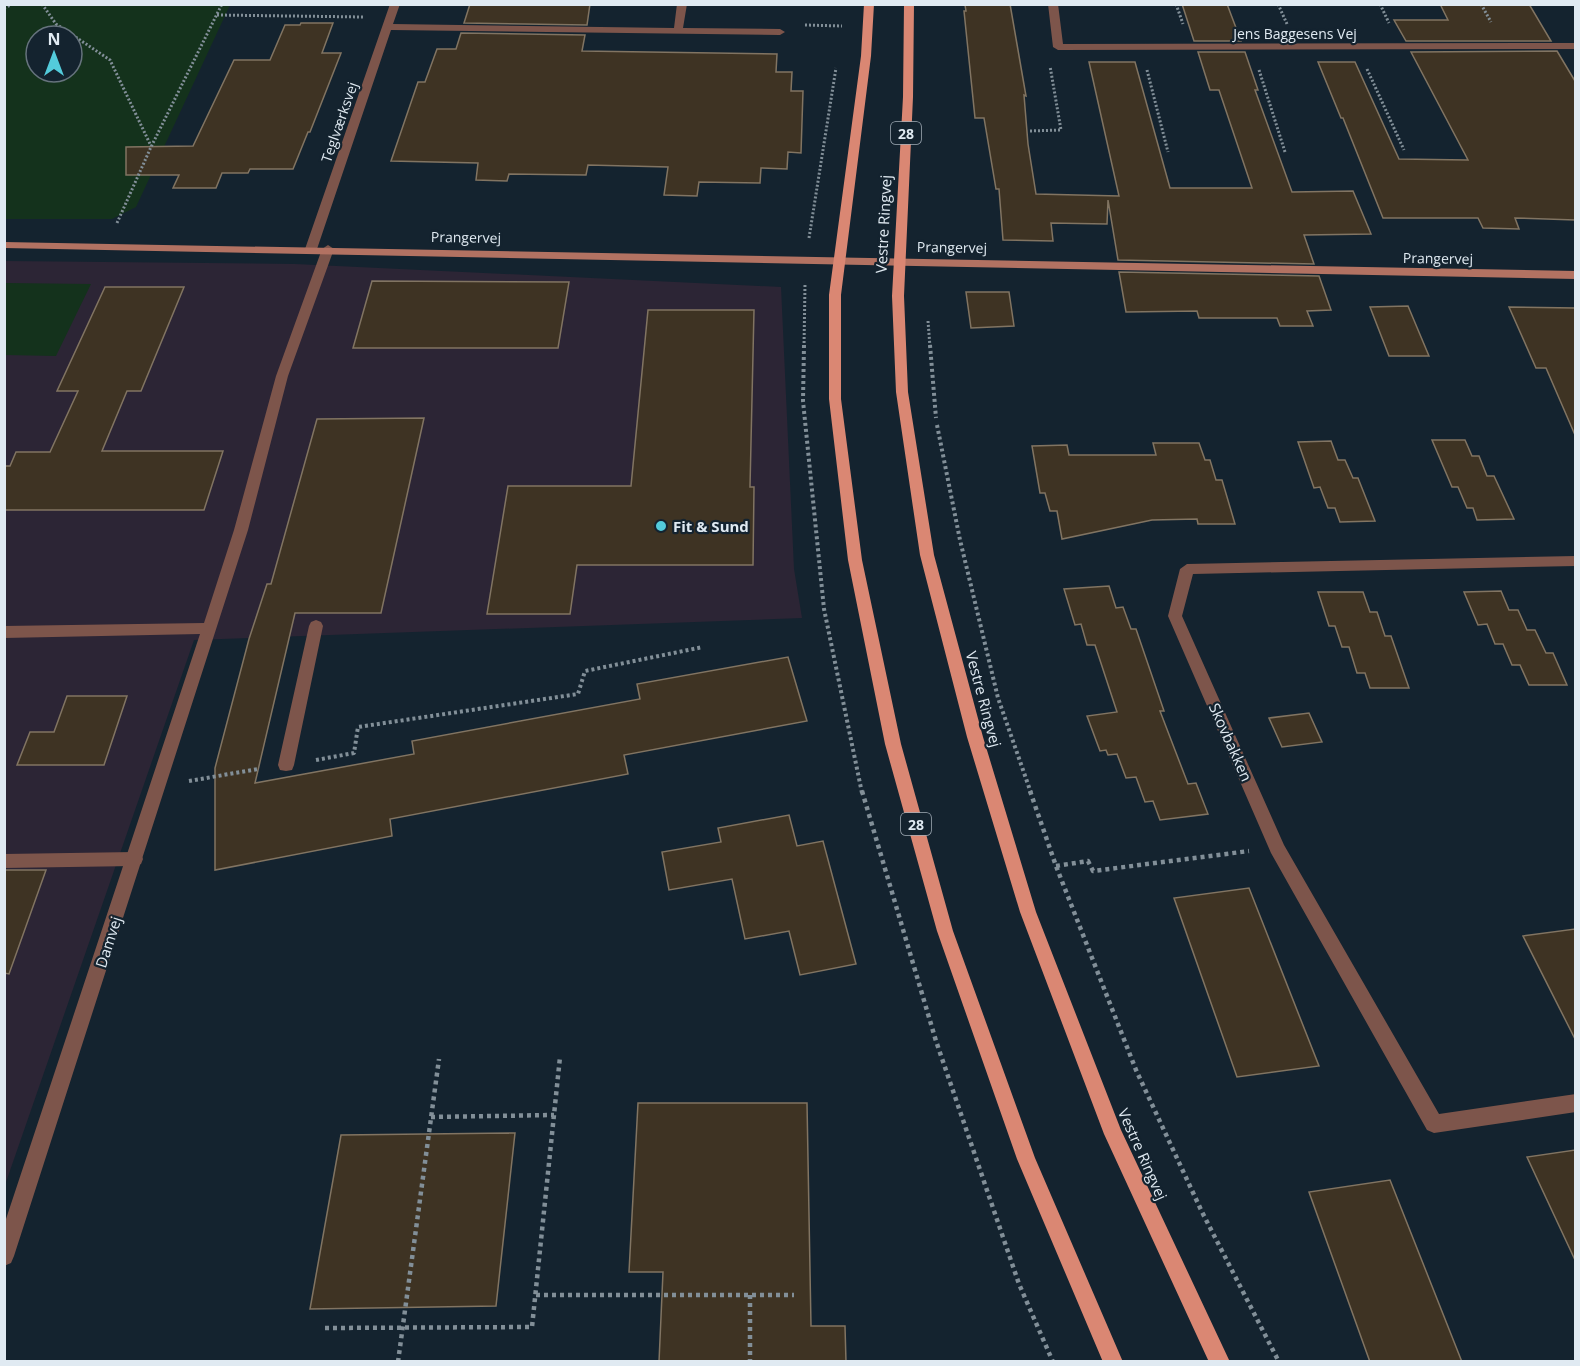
<svg xmlns="http://www.w3.org/2000/svg" width="1580" height="1366" font-family="'Open Sans',sans-serif">
<style>
.industrial{fill:#2c2535}
.green{fill:#14321c;fill-rule:evenodd}
.building{fill:#3e3323;stroke:#817462;stroke-width:1.5}
.lines{fill:none;stroke-linecap:round;stroke-linejoin:round}
.path-far2{stroke:#828f98;stroke-width:3;stroke-dasharray:2 2;stroke-linecap:butt}
.path-far1{stroke:#828f98;stroke-width:4;stroke-dasharray:3 3;stroke-linecap:butt}
.path{stroke:#828f98;stroke-width:4.5;stroke-dasharray:4 4;stroke-linecap:butt}
.lane{fill:#7d554b;fill-rule:evenodd}
.street{fill:#7d554b;fill-rule:evenodd}
.secondary{fill:#b27262;fill-rule:evenodd}
.primary{fill:#da8773;fill-rule:evenodd}
.poi-dot{fill:#53cbdb;stroke:#14232f;stroke-width:2}
.labels{text-anchor:middle;dominant-baseline:central;stroke-width:4.5;stroke-linejoin:round;paint-order:stroke}
.far-street-label{font-size:14px;fill:#e0eaf2;stroke:#14232f}
.shield{fill:#14232f;stroke:#a3aeb8;stroke-width:1.5}
.shield-label{font-size:14px;font-weight:bold;fill:#e0eaf2}
.street-label{font-size:15px;fill:#e0eaf2;stroke:#14232f}
.poi-label{font-size:15px;font-weight:bold;fill:#e0eaf2;stroke:#14232f;text-anchor:start}
</style>
<rect width="100%" height="100%" fill="#14232f"/>
<path class="industrial" d="M5,261L295,264L781,287L794,569L802,618L194,640L5,1185Z"/>
<path class="green" d="M5,5H230L136,207L112,219H5ZM36,36H72V72H36Z
M5,283L91,284L56,356L5,355Z"/>
<path class="building" d="M470,4H590L587,25L464,23Z
M1010,4L1026,96L1024,95L1028,144L1036,194L1119,196L1089,62H1135L1170,188H1252L1219,90H1210L1198,52H1245L1258,90H1255L1292,192L1353,191L1371,234L1304,235L1314,264L1118,260L1108,200L1107,224L1051,223L1053,241L1003,240L999,189H996L984,118H975L964,11H966L965,5Z
M1182,4H1227L1241,41H1194Z
M1440,4H1529L1551,41H1406L1394,20H1448Z
M301,23H333L322,53H341L310,132H308L293,169H250L248,173H222L216,188H173L179,175H126V147L193,146L234,60H270L285,25H300Z
M461,33L585,35L582,51L777,54L776,72H792L791,91H803L801,153L788,152L787,169L761,168L760,183L699,182L697,196L664,195L668,167L588,165L586,175L509,174L507,181L476,180L478,163L391,161L418,82H425L437,49H456Z
M1557,51L1575,81V220L1515,218L1519,229L1483,228L1478,218H1383L1343,118H1341L1318,62H1355L1399,159L1468,160L1411,52Z
M1119,272L1319,276L1331,310L1307,311L1313,326H1280L1277,318H1199L1197,311L1126,312Z
M372,281L569,282L558,348H353Z
M105,287H184L141,391H127L102,451H223L204,510H4V466H10L16,452H50L78,391H57Z
M966,292H1009L1014,326L971,328Z
M1408,306L1429,356H1389L1370,307Z
M1509,307L1575,308V435L1546,368H1536Z
M648,310H754L750,487H754L753,565H577L570,614H487L508,486H631Z
M424,418L381,613H295L255,783L414,754L412,741L640,699L637,684L788,657L807,721L624,755L628,774L390,819L392,836L215,870V768L249,639L267,584H271L317,419Z
M1432,440H1465L1472,456H1479L1487,476H1494L1514,519L1477,520L1473,508H1467L1458,487H1452Z
M1331,441L1338,460H1345L1353,478H1358L1375,521L1340,522L1335,508H1328L1320,487L1314,488L1298,442Z
M1153,443H1199L1205,460H1210L1216,480H1222L1235,524H1198L1197,519L1152,520L1062,539L1057,511H1050L1045,493H1040L1032,446L1067,445L1069,455H1156Z
M1109,586L1116,608L1123,607L1131,629H1136L1164,711H1160L1188,784L1196,783L1208,814L1160,820L1153,801L1145,802L1136,777L1126,778L1117,754L1108,755L1106,750L1100,751L1087,716L1117,712L1095,645H1087L1081,624L1075,625L1064,589Z
M1501,591L1509,610H1518L1527,630H1535L1546,653H1553L1567,685H1529L1520,665H1512L1503,644H1495L1487,624L1478,625L1464,592Z
M1318,592H1363L1370,612H1377L1385,636H1391L1409,688H1370L1365,673H1357L1349,647H1342L1335,626H1329Z
M67,696H127L104,765H17L30,732H54Z
M1309,713L1322,742L1282,747L1269,718Z
M789,815L797,846L823,841L856,964L800,975L789,931L745,939L732,879L669,890L662,852L721,842L718,828Z
M4,870H46L9,974L4,973Z
M1249,888L1319,1066L1237,1077L1174,898Z
M1575,929V1039L1523,936Z
M638,1103H807L811,1326H845L846,1362H659L663,1272H629Z
M515,1133L496,1306L310,1309L341,1135Z
M1575,1150V1260L1527,1157Z
M1390,1180L1462,1362H1370L1309,1192Z"/>
<g class="lines">
<path class="path-far2" d="M42,4L56,24L110,60L151,146
M1176,4L1183,24
M1278,4L1287,24
M1380,4L1389,23
M1481,4L1491,22
M4,8L13,4
M217,15L363,17
M805,25L842,26
M1367,69L1404,150
M1147,70L1168,152
M1259,70L1285,152
M1030,131L1061,130L1050,66
M117,223L151,147L222,4
M809,238L836,68
M928,321L930,347
M804,347L805,284"/>
<path class="path-far1" d="M804,345L803,401L824,609L862,793
M930,345L936,418
M937,425L960,540L998,698L1031,793
M316,760L354,753L358,727L578,694L585,671L703,647
M189,781L258,769"/>
<path class="path" d="M862,791L936,1041L1019,1284L1053,1362
M1030,791L1056,866L1136,1070L1202,1212L1279,1362
M1056,866L1088,861L1093,871L1249,851
M431,1117L554,1115
M536,1295H794
M750,1295V1362
M325,1328L532,1327L560,1057
M398,1362L439,1059"/>
<path class="lane" d="M316,620L321,622L323,626L294,765L292,770L286,771L280,770L278,765L309,626L311,622Z
M135,852L141,854L143,859L141,864L135,866L4,868V854Z"/>
<path class="street" d="M390,4H400L393,24L674,28L677,4H687L683,28L780,29L785,32L780,35L391,30L317,249L311,253L307,251L305,249Z
M1048,4H1058L1063,44L1576,43V49L1058,50L1053,47Z
M328,245L334,249L288,376L248,530L14,1256L11,1263L4,1266V1225L200,634L4,638V626L204,623L234,530L276,376L322,249Z
M1576,556V566L1193,574L1182,616L1284,845L1439,1114L1576,1094V1112L1434,1133L1427,1130L1271,853L1168,616L1180,569L1187,564Z"/>
<path class="secondary" d="M4,242L1576,271V279L4,248Z"/>
<path class="primary" d="M864,4H874L871,56L841,295V399L862,560L901,744L953,931L1035,1158L1123,1362H1103L1017,1159L937,931L885,744L848,560L829,399V295L861,56Z
M904,4H914L913,97L904,296L908,392L934,555L983,737L1036,912L1121,1130L1230,1362H1209L1104,1134L1020,912L967,737L920,555L896,392L892,296L903,97Z"/>
</g>
<circle class="poi-dot" cx="661" cy="526" r="6"/>
<g class="labels">
<g class="far-street-label">
<text x="1295" y="33">Jens Baggesens Vej</text>
<text transform="translate(339 122) rotate(-71)">Teglværksvej</text>
<text transform="translate(466 237) rotate(1)">Prangervej</text>
<text transform="translate(952 247) rotate(1)">Prangervej</text>
<text transform="translate(1438 258) rotate(1)">Prangervej</text>
</g>
<g class="shield">
<rect x="891" y="122" width="30" height="22" rx="4.5"/>
<rect x="901" y="813" width="30" height="22" rx="4.5"/>
</g>
<g class="shield-label">
<text x="906" y="133">28</text>
<text x="916" y="824">28</text>
</g>
<g class="street-label">
<text transform="translate(883 224) rotate(-87)">Vestre Ringvej</text>
<text transform="translate(984 699) rotate(75)">Vestre Ringvej</text>
<text transform="translate(1231 742) rotate(66)">Skovbakken</text>
<text transform="translate(108 942) rotate(-72)">Damvej</text>
<text transform="translate(1143 1154) rotate(66)">Vestre Ringvej</text>
</g>
<g class="poi-label">
<text x="673" y="526">Fit &amp; Sund</text>
</g>
</g>
<rect width="1580" height="1366" fill="none" stroke="#e0eaf2" stroke-width="12"/>
<g transform="translate(54 54)"><circle r="28" fill="#14232f" stroke="#66737d" stroke-width="1.5"/>
<path d="M0-4.5L10 22L0 15L-10 22Z" fill="#53cbdb"/>
<text y="-9" font-size="16" font-weight="bold" text-anchor="middle" fill="#e0eaf2">N</text>
</g>
</svg>
